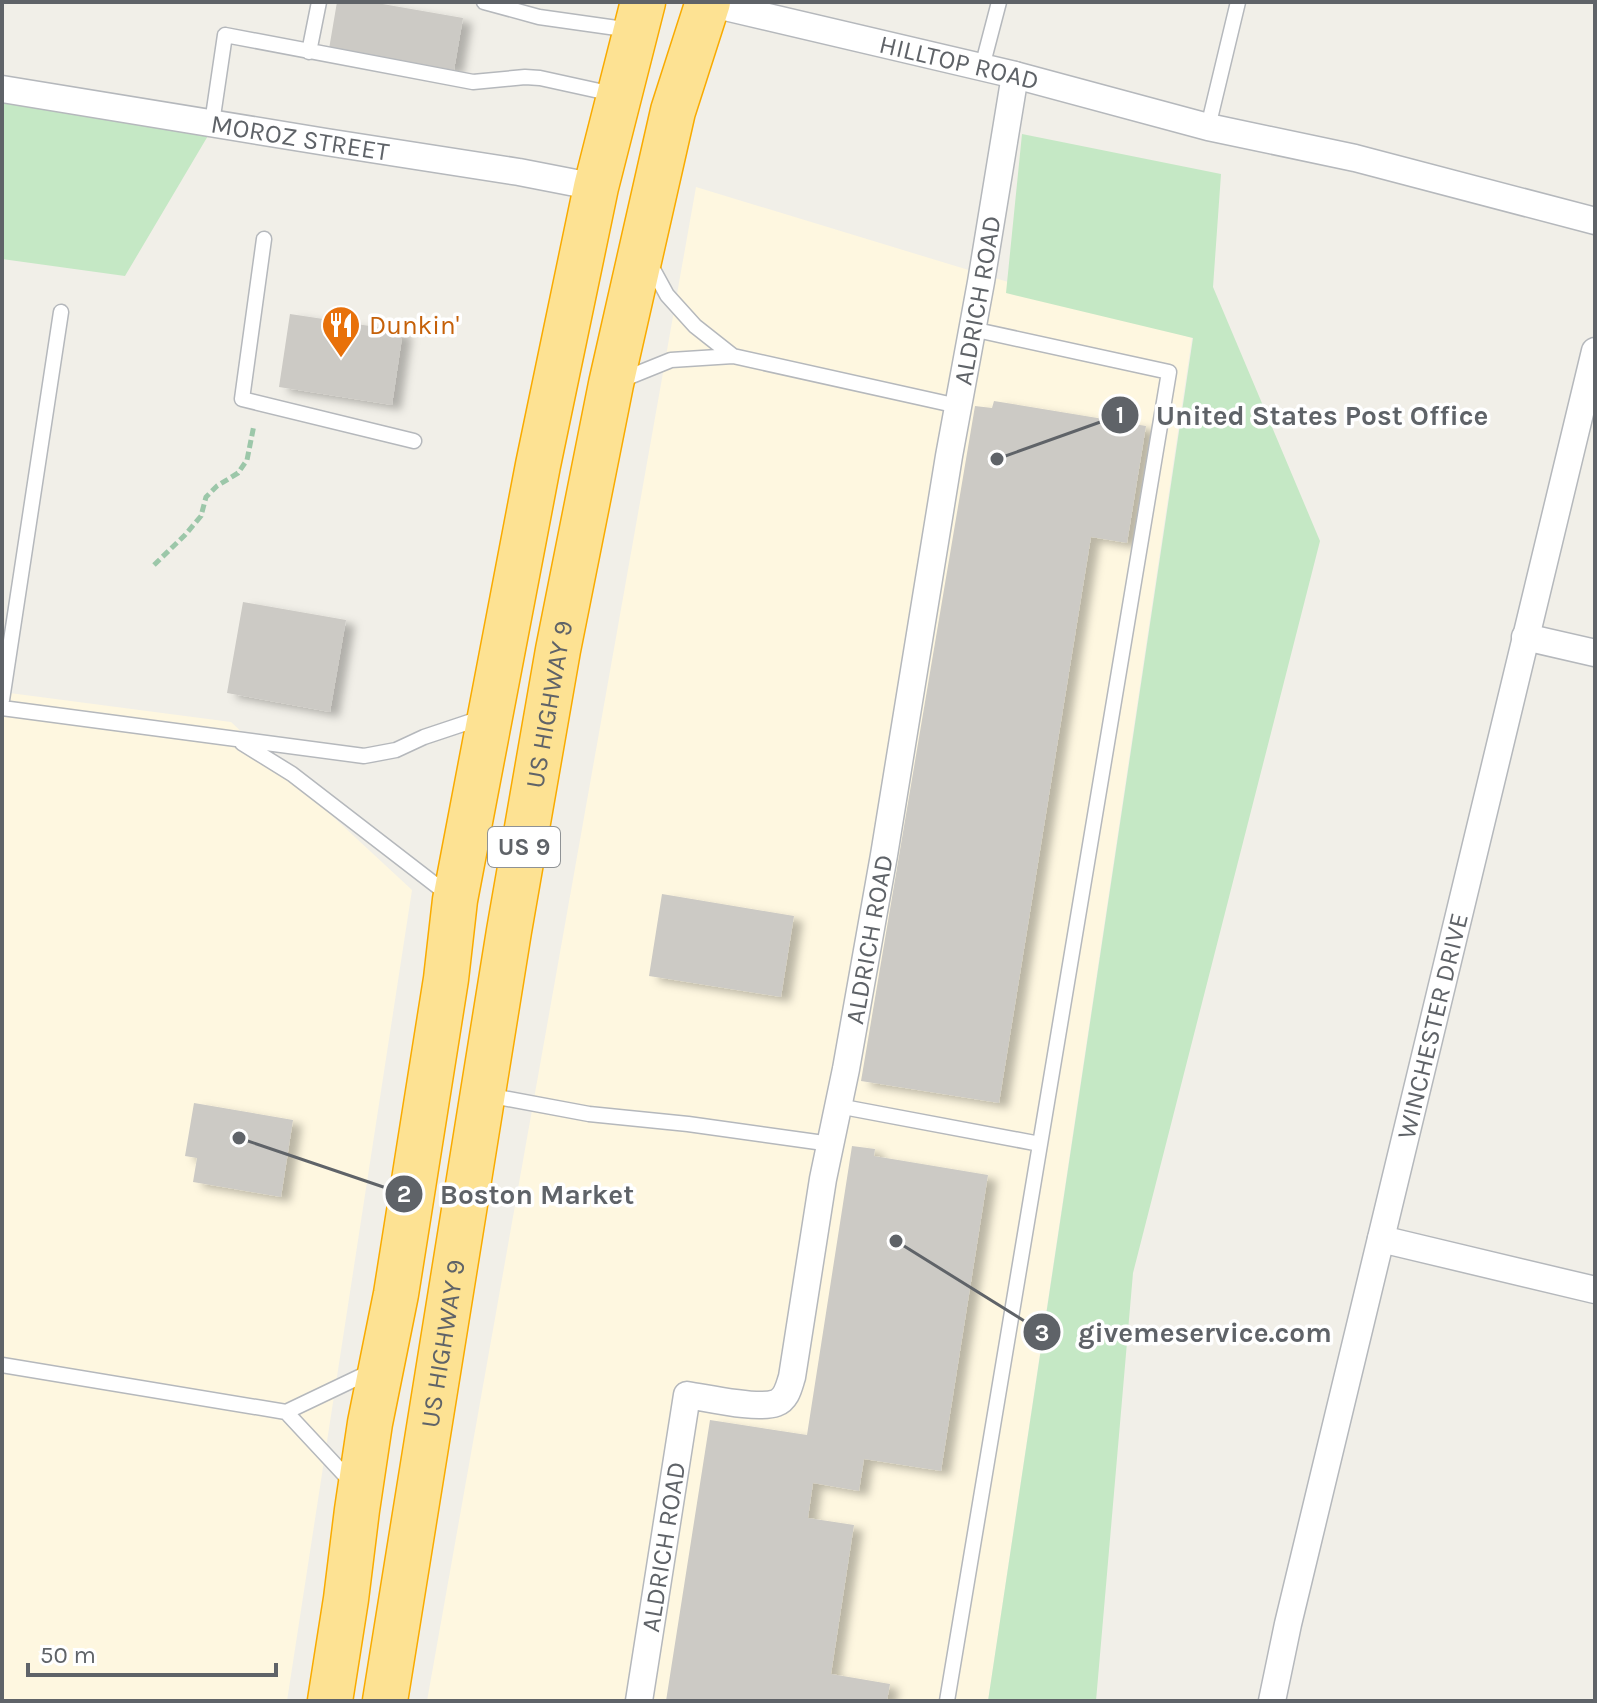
<svg xmlns="http://www.w3.org/2000/svg" width="1597" height="1703" font-family="Karla,sans-serif">
<style>
.commercial{fill:#fef7e0}
.green{fill:#c5e8c5}
.building{fill:#cccac5;filter:url(#shadow)}
.lines{fill:none;stroke-linecap:round;stroke-linejoin:round}
.lane-casing{stroke:#b5b8bc;stroke-width:17}
.street-casing{stroke:#b5b8bc;stroke-width:29}
.highway-casing{stroke:#f9ab00;stroke-width:47}
.path{stroke:#9cc7a9;stroke-width:5;stroke-dasharray:8 4;stroke-linecap:butt}
.lane{stroke:#fff;stroke-width:14}
.street{stroke:#fff;stroke-width:26}
.highway{stroke:#fde293;stroke-width:44}
.labels{text-anchor:middle;dominant-baseline:central;stroke-width:7;stroke-linejoin:round;paint-order:stroke}
.shield{fill:#fff;stroke:#8f9295;stroke-width:2}
.shield-label{font-size:24px;font-weight:bold;fill:#5f6368}
.street-label{font-size:26px;fill:#5f6368;stroke:#fff}
.food-label{font-size:26px;fill:#c56008;stroke:#fff;text-anchor:start}
.leader{fill:none;stroke:#5f6368;stroke-width:3}
.callout-dot{fill:#5f6368;stroke:#fff;stroke-width:3}
.mark-label{font-size:24px;text-anchor:middle;font-weight:bold;fill:#fff}
.callout-label{font-size:28px;text-anchor:middle;font-weight:bold;fill:#5f6368;stroke:#fff;stroke-width:7;stroke-linejoin:round;paint-order:stroke}
</style>
<defs>
<filter id="shadow"><feDropShadow dx="9" dy="5" stdDeviation="4" flood-color="#0004"/></filter>
</defs>
<rect width="100%" height="100%" fill="#f1efe8"/>
<path class="commercial" d="M696,187L1192,338L988,1701H427Z
M2,692L231,722L412,890L287,1701H2Z"/>
<path class="green" d="M2,93L212,129L125,276L2,259Z
M1022,134L1221,174L1213,287L1320,541L1133,1273L1096,1701H988L1193,338L1006,293Z"/>
<path class="building" d="M337,2H371L463,18L454,70L329,49Z
M290,314L403,331L392,405L279,387Z
M994,401L1146,426L1127,543L1091,537L999,1103L861,1081L975,406L992,408Z
M243,602L346,620L330,712L227,693Z
M662,894L794,916L781,997L649,976Z
M194,1103L293,1120L281,1197L193,1182L197,1158L185,1156Z
M852,1146L875,1149L874,1156L988,1175L941,1471L864,1459L859,1491L813,1483L808,1518L854,1525L831,1674L890,1684L887,1701H666L710,1420L807,1435Z"/>
<g class="lines">
<g class="lane-casing">
<path id="lane" d="M484,2L539,17L631,30
M309,52L319,2
M982,67L999,2
M212,123L225,35L473,82L525,77L540,78L613,94
M1208,127L1238,2
M264,239L242,399L414,441
M649,262L667,295L695,326L733,356
M619,381L671,360L733,356L958,406
M2,700L61,312
M2,708L364,756L396,750L424,737L484,717
M242,743L292,774L450,896
M487,1095L589,1114L688,1124L831,1144
M838,1106L1040,1144
M2,1365L286,1412L374,1370
M286,1412L354,1485
M947,1701L1169,372L972,329"/>
</g>
<g class="street-casing">
<g id="street">
<path id="s1" d="M708,3L1015,75L1208,127L1355,158L1595,221"/>
<path id="s2" d="M2,89L326,142L519,172L596,187"/>
<path d="M1525,637L1595,653"/>
<path d="M1381,1239L1595,1290"/>
<path id="s3" d="M639,1701L687,1395C708,1398 757,1410 776,1403C787,1399 789,1386 792,1377L823,1179L846,1069L884,855L949,456L981,282L1015,75"/>
<path id="s4" d="M1272,1701L1288,1624L1595,351"/>
</g>
</g>
<g class="highway-casing">
<g id="highway">
<path d="M330,1701L346,1599L357,1510L370,1423L396,1294L446,979L455,900L538,465L596,187L643,2"/>
<path id="s5" d="M385,1701L509,931L558,650L611,384L673,111L708,2"/>
</g>
</g>
<path class="path" d="M154,565L185,535L201,516L206,497L217,486L238,473L247,460L254,425"/>
<use href="#lane" class="lane"/>
<use href="#street" class="street"/>
<use href="#highway" class="highway"/>
</g>
<defs>
<g id="restaurant-pin" transform="scale(2)"><path d="M0 17L-7.5 6A9.5 9.5 0 1 1 7.5 6Z" fill="#e8710a" stroke="#fff"/><path d="M-5-6h1v4h1v-4h1v4h1v-4h1v5L-1.5 .5V6h-2V.5L-5-1ZM5-6V6H3V1.5H1.5Q1.5-4 5-6Z" fill="#fff"/></g>
</defs>
<g fill-rule="evenodd">
<use href="#restaurant-pin" x="341" y="325"/>
</g>
<g class="labels">
<rect class="shield" x="488" y="827" width="72" height="40" rx="6"/>
<g class="shield-label">
<text x="524" y="847">US 9</text>
</g>
<g class="street-label">
<text stroke="none"><textPath href="#s1" startOffset="258">HILLTOP ROAD</textPath></text>
<text stroke="none"><textPath href="#s2" startOffset="302">MOROZ STREET</textPath></text>
<text stroke="none"><textPath href="#s3" startOffset="1524">ALDRICH ROAD</textPath></text>
<text stroke="none"><textPath href="#s5" startOffset="1010">US HIGHWAY 9</textPath></text>
<text stroke="none"><textPath href="#s3" startOffset="876">ALDRICH ROAD</textPath></text>
<text stroke="none"><textPath href="#s4" startOffset="694">WINCHESTER DRIVE</textPath></text>
<text stroke="none"><textPath href="#s5" startOffset="362">US HIGHWAY 9</textPath></text>
<text stroke="none"><textPath href="#s3" startOffset="156">ALDRICH ROAD</textPath></text>
</g>
<g class="food-label">
<text x="369" y="325">Dunkin'</text>
</g>
</g>
<path class="leader" d="M997 459L1120 415M239 1138L404 1194M896 1241L1042 1332"/>
<g class="callout-dot">
<circle cx="997" cy="459" r="8"/>
<circle cx="239" cy="1138" r="8"/>
<circle cx="896" cy="1241" r="8"/>
<circle cx="1120" cy="415" r="20"/>
<circle cx="404" cy="1194" r="20"/>
<circle cx="1042" cy="1332" r="20"/>
</g>
<g class="mark-label">
<text x="1120" y="423">1</text>
<text x="404" y="1202">2</text>
<text x="1042" y="1341">3</text>
</g>
<g class="callout-label">
<text x="1322" y="425">United States Post Office</text>
<text x="537" y="1204">Boston Market</text>
<text x="1205" y="1342">givemeservice.com</text>
</g>
<rect width="1597" height="1703" fill="none" stroke="#5f6368" stroke-width="8"/>
<path d="M28 1663v12h248v-12" fill="none" stroke="#5f6368" stroke-width="4"/>
<text x="40" y="1663" font-size="24" fill="#5f6368" stroke="#ffffff" stroke-width="6" paint-order="stroke">50 m</text>
</svg>
